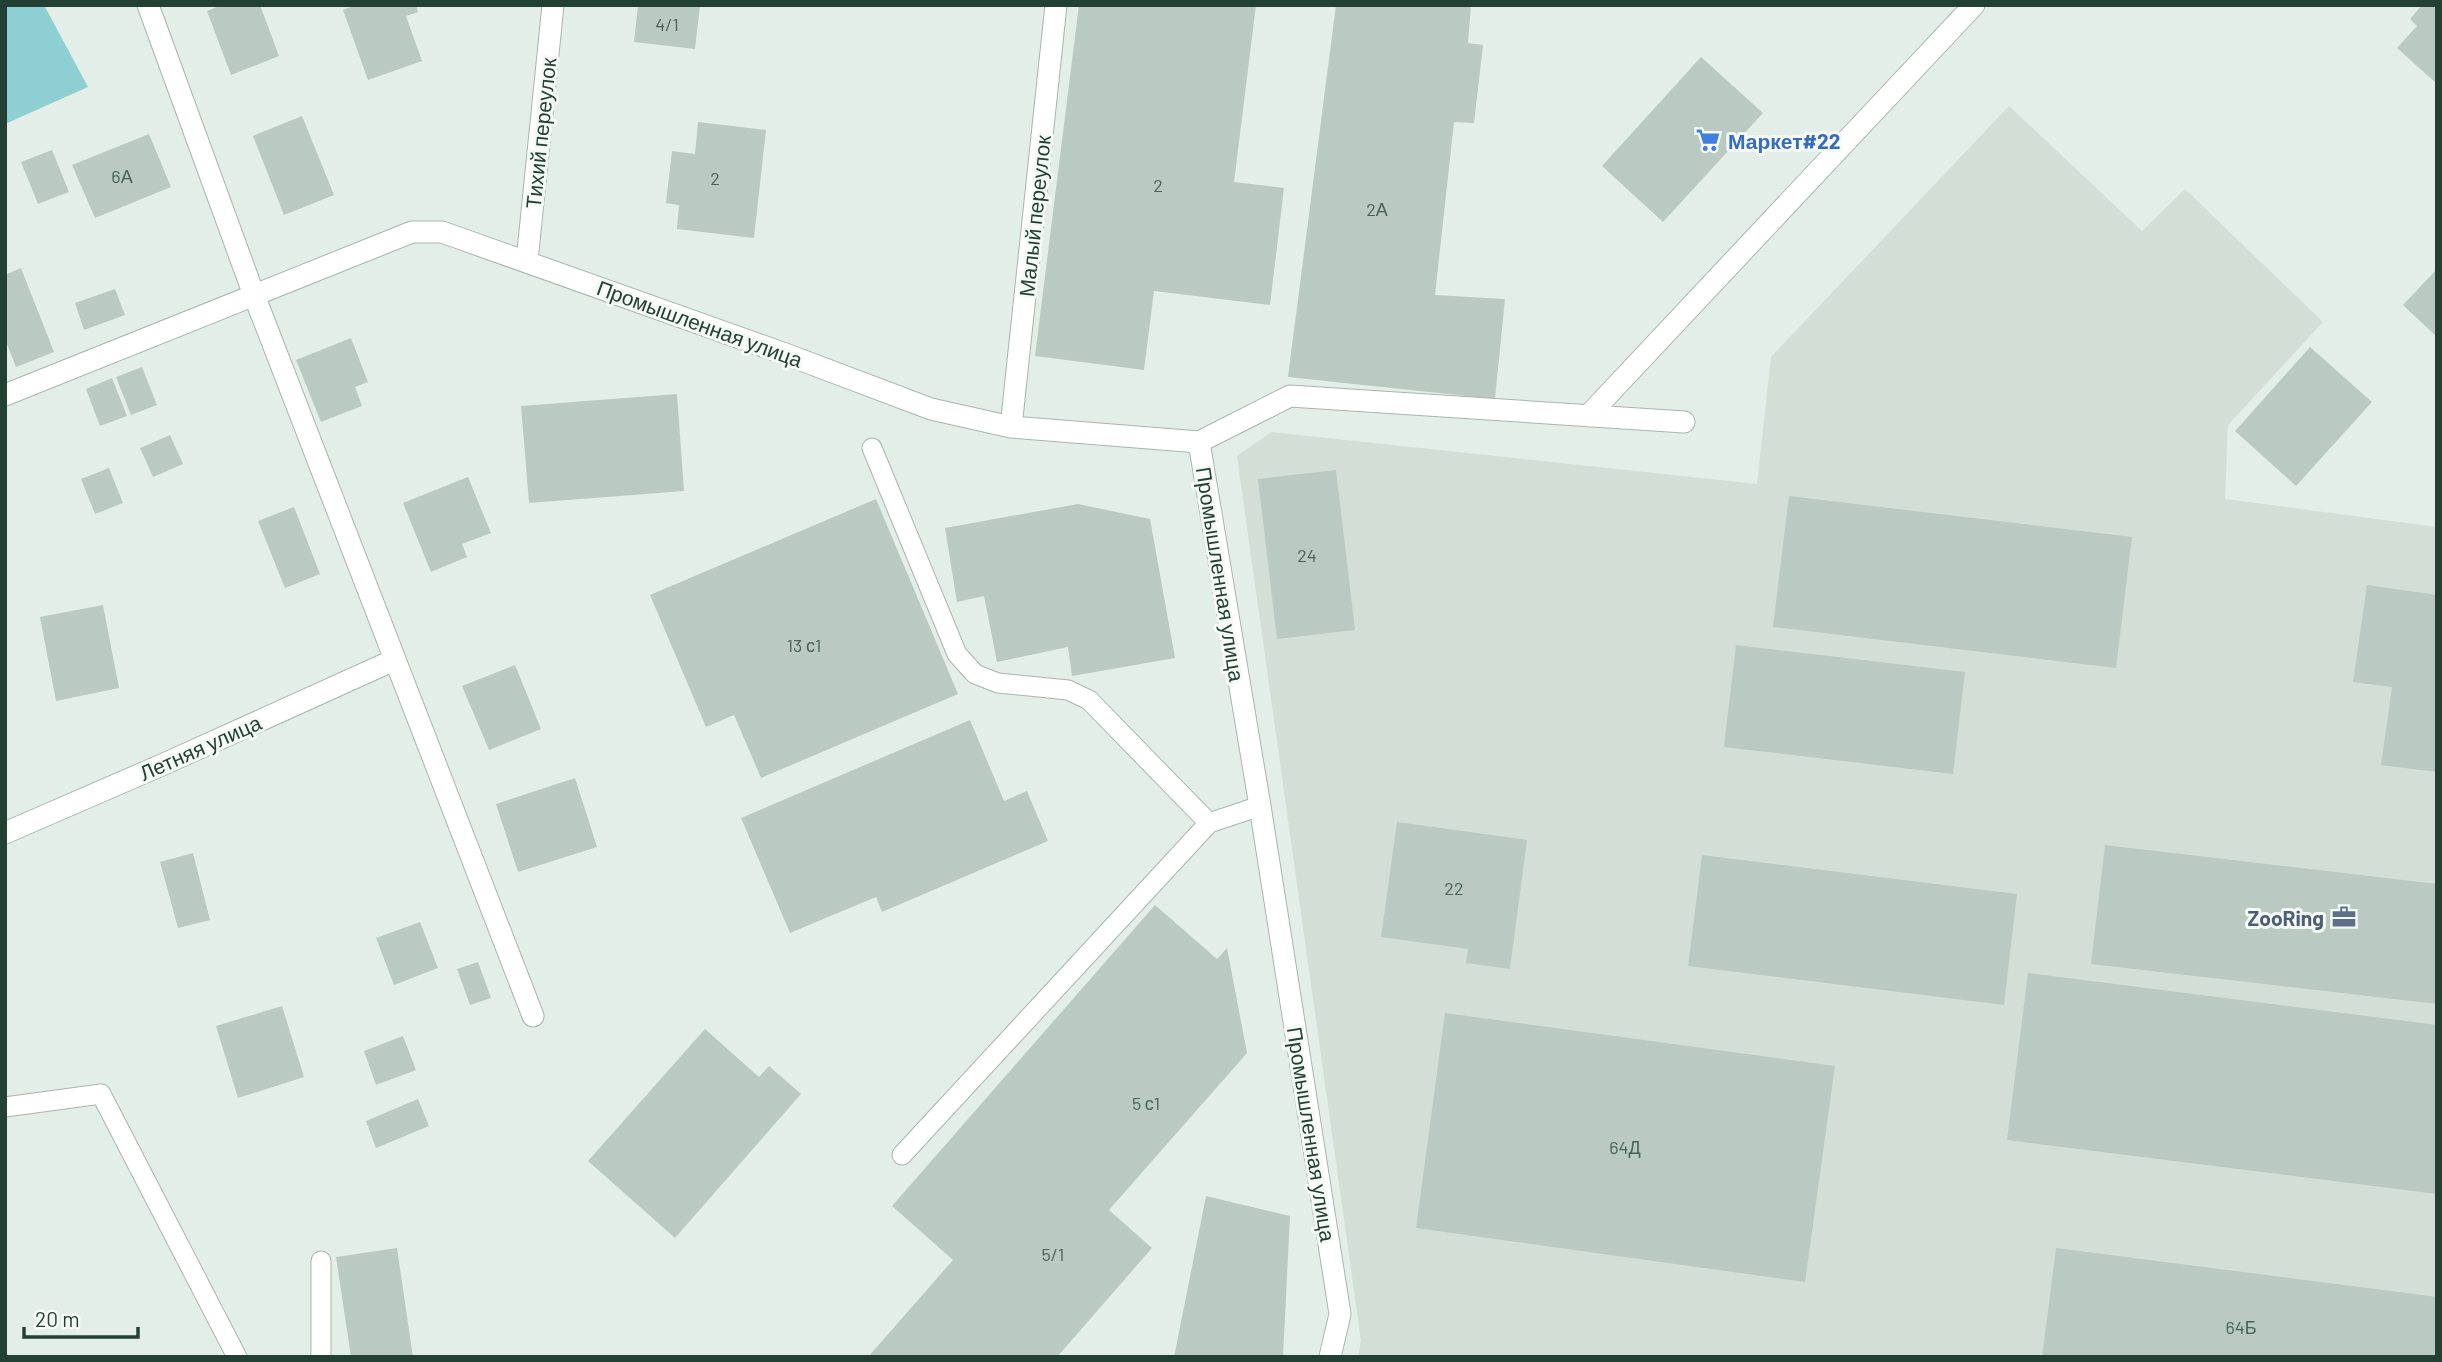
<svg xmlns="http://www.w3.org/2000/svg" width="2442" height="1362" font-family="Barlow,sans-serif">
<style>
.built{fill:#d3ded7}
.water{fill:#8dcfd2}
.building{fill:#bac9c1}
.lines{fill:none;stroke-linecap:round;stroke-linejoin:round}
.lane-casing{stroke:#a6b6af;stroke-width:21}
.street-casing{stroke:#a6b6af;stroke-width:23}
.lane{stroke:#fff;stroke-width:19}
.street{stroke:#fff;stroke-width:21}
.labels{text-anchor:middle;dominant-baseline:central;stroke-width:6;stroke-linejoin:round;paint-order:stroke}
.number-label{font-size:18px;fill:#496258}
.street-label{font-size:21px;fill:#234035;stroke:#f5faf7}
.shop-label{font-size:21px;font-weight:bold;fill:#366cbe;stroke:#f5faf7;text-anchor:start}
.service-label{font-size:21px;font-weight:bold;fill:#4e5e75;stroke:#f5faf7;text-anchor:end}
</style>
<rect width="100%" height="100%" fill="#e4eee9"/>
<path class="built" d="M2009,106L2142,231L2185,189L2323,322L2228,425L2225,499L2437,527V1357H1358L1361,1341L1237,456L1271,432L1757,484L1771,357Z"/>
<path class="water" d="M5,5H44L88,87L5,124Z"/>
<path class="building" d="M222,5H260L279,56L231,75L207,11Z
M355,5H416L418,12L406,16L422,61L368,80L343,10Z
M638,5H700L695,49L634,42Z
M1079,5H1256L1234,182L1284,188L1270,305L1154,291L1144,370L1035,356Z
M1336,5H1471L1468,43L1483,45L1474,123L1454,122L1435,295L1505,299L1495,399L1288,377Z
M2422,5H2437V84L2397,48L2417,26L2410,19Z
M1701,57L1763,113L1663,222L1602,166Z
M302,116L334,195L284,215L253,136Z
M698,122L766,130L754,238L677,229L679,205L666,203L672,151L695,154Z
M149,134L171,187L95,218L72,165Z
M52,150L69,192L38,204L21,162Z
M21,268L54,352L16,367L5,339V275Z
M2437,269V337L2403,305Z
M115,289L125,315L84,330L75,303Z
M351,338L368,382L355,387L362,406L321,422L296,360Z
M2310,347L2372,402L2296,486L2235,431Z
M142,367L157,405L131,415L116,377Z
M112,378L127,416L100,426L86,389Z
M677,394L684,491L529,503L521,406Z
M170,435L183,464L153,477L140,448Z
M109,468L123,503L95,514L81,479Z
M1336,470L1355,630L1277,639L1258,479Z
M468,477L491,533L462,544L467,557L431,572L403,503Z
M1789,496L2132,537L2116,668L1773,627Z
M876,499L958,694L761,778L734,715L706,727L650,595Z
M1078,504L1150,519L1175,658L1072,676L1068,647L997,662L984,596L957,602L945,528Z
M294,507L320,574L285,588L258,521Z
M2367,585L2437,595V772L2381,765L2392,687L2353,682Z
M103,605L119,688L56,701L40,617Z
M1736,645L1965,672L1953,774L1724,747Z
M515,665L541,729L489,750L462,686Z
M970,720L1004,801L1027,791L1048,841L882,912L876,897L790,933L741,818Z
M575,778L597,847L518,872L496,804Z
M1397,822L1527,840L1510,969L1466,963L1468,949L1381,937Z
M2105,845L2437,884V1004L2091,964Z
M193,853L210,920L178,928L160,862Z
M1702,855L2017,894L2004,1005L1688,966Z
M1155,905L1217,959L1227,948L1247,1053L1109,1210L1152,1248L1057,1357H868L953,1260L892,1206Z
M420,922L438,968L394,985L376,938Z
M478,962L491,998L470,1005L457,969Z
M2028,973L2437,1025V1194L2007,1140Z
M282,1006L304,1077L238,1098L216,1026Z
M1445,1013L1835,1066L1805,1282L1416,1228Z
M705,1029L759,1077L769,1066L801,1094L675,1238L588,1161Z
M403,1036L416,1070L376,1085L364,1051Z
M418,1099L429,1126L376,1148L366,1121Z
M1206,1196L1290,1216L1283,1357H1174Z
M397,1248L413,1357H351L336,1257Z
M2056,1248L2437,1297V1357H2042Z"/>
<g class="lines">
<g class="lane-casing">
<path id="lane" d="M872,448L957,654L975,674L998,683L1068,690L1089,700L1209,823
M5,1107L101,1094L237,1357
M902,1155L1209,823L1260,806
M321,1261V1357"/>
</g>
<g class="street-casing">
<path id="street" d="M148,5L254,295L533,1016
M527,261L553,5
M5,395L412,232H442L788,355L931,409L1011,427L1199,442
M1588,416L1974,5
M1011,427L1056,5
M1199,442L1260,806L1340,1314L1330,1357
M1199,442L1290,396L1684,422
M5,833L164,764L394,660"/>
</g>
<use href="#lane" class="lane"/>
<use href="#street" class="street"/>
</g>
<defs>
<g id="supermarket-bare" transform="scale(1.89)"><path d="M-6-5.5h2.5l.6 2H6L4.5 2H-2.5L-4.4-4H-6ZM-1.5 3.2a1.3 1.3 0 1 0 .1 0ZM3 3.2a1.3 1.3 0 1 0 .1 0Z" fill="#3f7fe0" stroke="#f5faf7" stroke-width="2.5" paint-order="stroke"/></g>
<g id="office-bare" transform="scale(1.89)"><path d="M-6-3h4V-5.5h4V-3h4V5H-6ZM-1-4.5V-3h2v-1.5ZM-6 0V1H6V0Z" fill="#5c6f8a" stroke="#f5faf7" stroke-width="2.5" paint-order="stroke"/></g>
</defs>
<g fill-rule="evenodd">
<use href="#supermarket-bare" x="1708" y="140"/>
<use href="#office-bare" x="2344" y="917"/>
</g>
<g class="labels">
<g class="number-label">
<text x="667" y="24">4/1</text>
<text x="122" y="176">6А</text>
<text x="715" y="178">2</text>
<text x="1158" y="185">2</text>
<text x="1377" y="209">2А</text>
<text x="1307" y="555">24</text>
<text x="804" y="645">13 с1</text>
<text x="1454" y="888">22</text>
<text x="1146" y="1103">5 с1</text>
<text x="1625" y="1147">64Д</text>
<text x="1053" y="1254">5/1</text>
<text x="2241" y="1327">64Б</text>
</g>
<g class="street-label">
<text transform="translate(540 133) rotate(-84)">Тихий переулок</text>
<text transform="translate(1034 216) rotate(-84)">Малый переулок</text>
<text transform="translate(700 323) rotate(20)">Промышленная улица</text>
<text transform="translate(1221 574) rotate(81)">Промышленная улица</text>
<text transform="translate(200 747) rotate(-24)">Летняя улица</text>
<text transform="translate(1312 1134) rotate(81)">Промышленная улица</text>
</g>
<g class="shop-label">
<text x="1728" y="140">Маркет#22</text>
</g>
<g class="service-label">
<text x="2324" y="917">ZooRing</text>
</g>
</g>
<rect width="2442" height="1362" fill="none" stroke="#234035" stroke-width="14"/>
<path d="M24 1327v10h114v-10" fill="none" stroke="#234035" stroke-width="3.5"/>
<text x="35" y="1327" font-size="21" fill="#234035" stroke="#f5faf7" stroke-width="5" paint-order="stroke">20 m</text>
</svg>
